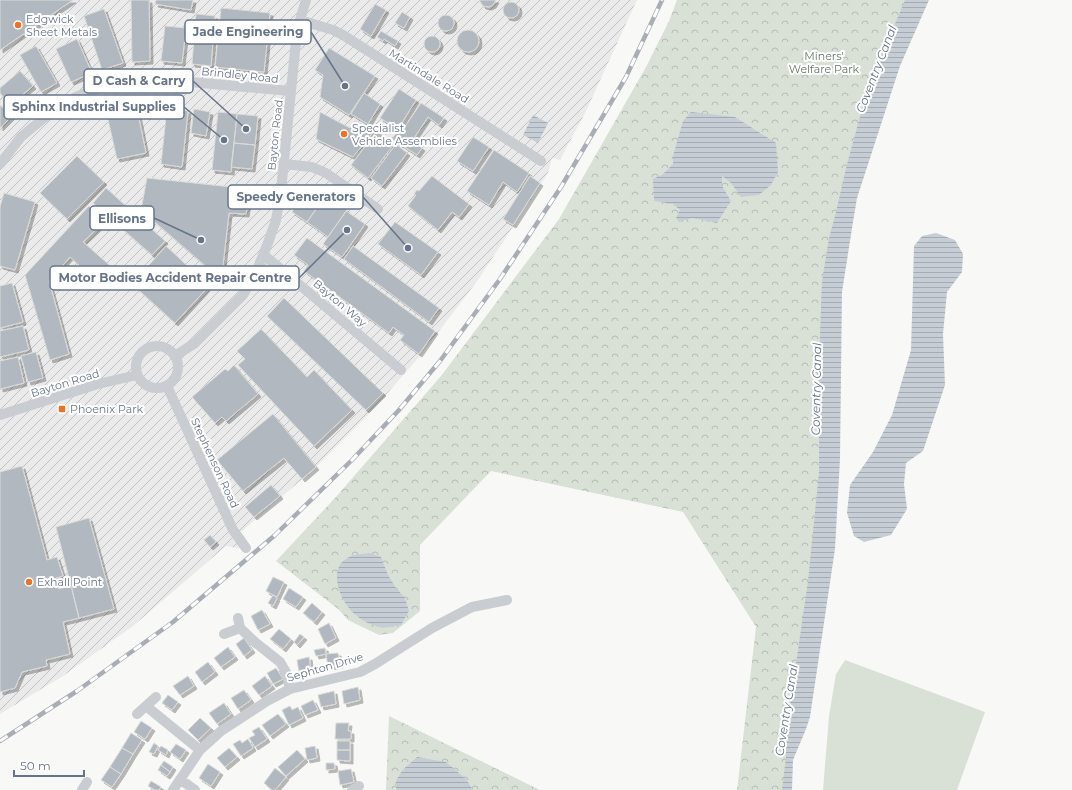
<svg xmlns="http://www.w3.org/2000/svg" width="1072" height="790" font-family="Montserrat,sans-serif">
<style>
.industrial{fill:url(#industrial-furrows)}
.grass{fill:#d9e1d7}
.park{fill:url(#park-crowns)}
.water{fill:url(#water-rules)}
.building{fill:#b1b8bf;stroke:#dadbd8;filter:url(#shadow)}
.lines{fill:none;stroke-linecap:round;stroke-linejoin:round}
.minor{stroke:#c9ccd0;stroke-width:10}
.rail-casing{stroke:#a9adb5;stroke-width:4.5}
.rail{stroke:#fff;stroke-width:3;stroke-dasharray:9;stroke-linecap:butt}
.poi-dot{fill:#ec7323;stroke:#fff;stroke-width:1.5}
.labels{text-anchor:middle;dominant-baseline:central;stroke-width:4;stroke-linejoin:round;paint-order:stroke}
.poi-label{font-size:11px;fill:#667489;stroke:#fff;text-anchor:start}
.park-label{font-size:11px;fill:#637a62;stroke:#fff}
.street-label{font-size:11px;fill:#667489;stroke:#fff}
.water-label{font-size:12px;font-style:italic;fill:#637584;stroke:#fff}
.leader{fill:none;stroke:#667489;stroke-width:1.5}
.callout-dot{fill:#667489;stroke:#fff;stroke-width:1.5}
.callout{fill:#fff;stroke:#667489;stroke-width:1.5}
.callout-label{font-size:12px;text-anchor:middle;font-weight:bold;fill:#667489}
</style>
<defs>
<pattern id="industrial-furrows" width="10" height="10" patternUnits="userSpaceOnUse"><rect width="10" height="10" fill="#e9eae9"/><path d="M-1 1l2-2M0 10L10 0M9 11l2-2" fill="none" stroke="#c1c2c3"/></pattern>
<pattern id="park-crowns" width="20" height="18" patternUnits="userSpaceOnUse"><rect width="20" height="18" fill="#d9e1d7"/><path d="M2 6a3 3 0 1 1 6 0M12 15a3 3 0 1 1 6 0" fill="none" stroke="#b4bbb4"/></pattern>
<pattern id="water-rules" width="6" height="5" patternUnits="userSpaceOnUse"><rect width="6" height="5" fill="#c6cdd4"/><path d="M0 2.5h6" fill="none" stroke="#a5abb2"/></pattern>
<filter id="shadow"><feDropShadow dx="3" dy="3" stdDeviation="0" flood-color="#0004"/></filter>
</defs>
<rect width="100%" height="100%" fill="#f8f9f6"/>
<path class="industrial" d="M0,0H637L586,111L560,160L552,158L548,173L478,280L420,356L368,415L316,467L241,532L249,544L242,549L226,546L133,626L63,676L0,714Z"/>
<path class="grass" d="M845,660L985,712L957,790H823L829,716L836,674Z"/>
<path class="park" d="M677,0H917L851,187L830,418L787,790H737L756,627L683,512L491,471L420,545V611L393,633L379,635L348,620L338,609L276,561L335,498L441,376L559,219L646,67L669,21Z
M389,716L540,790H387L386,789Z"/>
<path class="water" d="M905,0H929L900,66L857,198L853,222L842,292L840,459L835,549L810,717L806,729L793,760L792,790H782L786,757L784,746L808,581L819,472V361L822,281L829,238L835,216L847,164L864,102L876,69Z
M691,112L735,117L776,143L778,172L771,185L759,195L741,197L731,183L722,176V186L731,201L717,223L692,218L679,222L676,218L680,210L673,204L654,201L653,179L662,175L673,164V156L683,121Z
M533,115L548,123L538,143L523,135Z
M936,233L955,240L963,254L962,272L947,292L943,334L945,385L923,451L906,463L904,484L907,509L891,535L864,542L854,536L847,513L850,485L873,452L892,415L911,350L914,246L922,236Z
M370,553L381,557L388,575L396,588L405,598L409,611L401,625C394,626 387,628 380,627C357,623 337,600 337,577C337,568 340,562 349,557C354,554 363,554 370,553Z
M417,757L446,762L466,779L473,790H397L395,785C399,771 406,767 417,757Z"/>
<path class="building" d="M0,0H73L0,50Z
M131,0H149L150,61L132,62Z
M156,0H193L191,10L155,4Z
M479,0H496L493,5L489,7L483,6Z
M503 10a8 8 0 1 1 16 0a8 8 0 1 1-16 0Z
M375,4L386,10L371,36L360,29Z
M221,8L270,13L264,72L215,67Z
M104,9L123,63L102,70L84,16Z
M402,12L410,17L404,28L395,23Z
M196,14L215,16L211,66L192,64Z
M438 23a8 8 0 1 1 16 0a8 8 0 1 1-16 0Z
M165,26L186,28L182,63L161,61Z
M457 41a11 11 0 1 1 22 0a11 11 0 1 1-22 0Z
M381,31L398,41L395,46L384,39L383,41L377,37Z
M424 44a8 8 0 1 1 16 0a8 8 0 1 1-16 0Z
M77,39L92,73L71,82L56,49Z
M36,46L57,83L41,92L20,55Z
M329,48L375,76L349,115L320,97L323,75L315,70Z
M20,71L33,86L10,105L0,93V88Z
M399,89L416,100L398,129L380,118Z
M364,93L380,104L368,124L351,114Z
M421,103L444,118L439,125L428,117L412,141L422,148L417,155L392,139L397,132L400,134Z
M0,105L12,116L0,128Z
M167,108L188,111L182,167L161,164Z
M137,109L146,153L117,159L107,115Z
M194,109L210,112L206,136L191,133Z
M218,112L237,114L231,172L212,170Z
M320,112L350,128L355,121L375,130L353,157L316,139Z
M237,114L258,116L255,145L234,143Z
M377,131L394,144L368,178L351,165Z
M473,137L489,147L473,171L457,161Z
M234,143L255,145L252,169L231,167Z
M396,144L407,153L382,186L371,178Z
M494,150L529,173L517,192L503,182L489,205L467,191Z
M77,156L104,182L67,219L40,193Z
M432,176L469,204L459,217L452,212L438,230L408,206L416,195L414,194L417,190L419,191Z
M530,176L540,183L513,225L503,219Z
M147,178L250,189L246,214L229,213L223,265L216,275L141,210Z
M311,184L326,195L307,222L292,212Z
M106,188L165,241L152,255L93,203Z
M4,193L35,202L15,270L0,266V207Z
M326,195L347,210L328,237L307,222Z
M89,206L105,221L83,242L115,270L101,285L70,257L49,281L69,354L50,360L25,275Z
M346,211L365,224L342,257L323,244Z
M395,222L438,252L421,275L378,244Z
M307,238L435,331L419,354L400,340L404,335L393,327L389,333L304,271L308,265L294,255Z
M166,246L209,286L175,323L132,284Z
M353,246L439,308L429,322L344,259Z
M12,283L23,322L0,328V286Z
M284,298L383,393L366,410L267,316Z
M23,326L29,350L0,357V331Z
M261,329L307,377L314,370L352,410L314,446L238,365L245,359L237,351Z
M36,352L43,378L28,382L21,356Z
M18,357L24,383L0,389V361Z
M234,365L258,394L226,421L222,417L215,423L192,397L225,369L228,371Z
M273,414L316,467L302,479L284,458L243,491L217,460Z
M22,466L47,560L57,557L63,576L56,578L59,589L71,585L79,618L63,622L70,654L46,660L47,666L22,672L15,688L0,692V472Z
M271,485L280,496L254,517L245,507Z
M89,518L114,609L79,618L56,527Z
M210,535L216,542L210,547L204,540Z
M273,577L284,582L277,597L266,591Z
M289,588L303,597L296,607L283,599Z
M273,595L277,598L273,606L268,603Z
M312,603L322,612L314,622L303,613Z
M262,610L270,624L258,630L251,616Z
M329,623L336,638L325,644L318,629Z
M279,629L291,639L283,649L270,639Z
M300,634L304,637L297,645L294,642Z
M244,638L252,650L244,656L236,644Z
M228,647L235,657L221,667L214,658Z
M325,648L326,654L316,656L314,650Z
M338,653L340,665L328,667L326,654Z
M309,657L311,670L299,672L297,660Z
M208,662L215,672L202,682L195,672Z
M276,668L283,679L273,684L267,673Z
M188,676L194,686L180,695L173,686Z
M265,676L272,686L259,695L252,686Z
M358,687L360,700L344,704L342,691Z
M244,690L251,700L238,709L231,698Z
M334,691L336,704L321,707L318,695Z
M168,695L178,702L172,710L162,703Z
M313,700L318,710L305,715L301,706Z
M224,703L231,714L217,724L209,713Z
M290,706L292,710L298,707L303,718L289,725L282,710Z
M278,714L286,724L270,736L262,725Z
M200,718L211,728L198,740L188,730Z
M141,721L152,728L145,739L134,732Z
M336,723H349L348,731H351V739H335Z
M259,727L267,739L255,747L249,738L255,735L252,731Z
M131,733L142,740L133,754L122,748Z
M248,739L253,748L241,756L233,744L240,740L242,743Z
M337,741H350V750H337Z
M154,743L158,746L154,754L149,752Z
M176,744L186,750L180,759L170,752Z
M161,746L168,750L166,755L158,750Z
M315,746L317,758L307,760L305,748Z
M122,748L133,754L121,774L110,767Z
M229,748L237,757L225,767L217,758Z
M297,750L305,759L286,776L278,767Z
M337,750H350V761L337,760Z
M164,761L173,767L170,772L161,765Z
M326,763H334L335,769L326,770Z
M208,764L220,772L211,786L199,778Z
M161,765L170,772L167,776L158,770Z
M110,767L121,774L112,787L101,780Z
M275,768L286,777L275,790H272L264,783Z
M351,769L354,782L340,785L338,771Z
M151,781L161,787L159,790H155L148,786Z"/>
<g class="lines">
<path class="minor" d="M300,20L333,30L343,35L541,161
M0,164L21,137L56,108L76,97L107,85L130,80L156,79L291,91
M284,164L312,167L326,173L378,209
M264,255L401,370
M136 367a21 21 0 1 1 42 0a21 21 0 1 1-42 0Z
M175,356L195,343L243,295L257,270L268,243L276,220L281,191L296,41L300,20L306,0
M167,386L233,530L246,548
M0,415L98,384L137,375
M238,618L240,628L256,643L280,662L286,672L290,689
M224,634L240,628
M146,706L200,750
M137,714L156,697
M180,779L195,790
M82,790L87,782
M173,790L200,750L221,731L267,701L290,689L360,672L375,664L432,628L472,607L507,600
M352,790L359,786"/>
<g class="rail-casing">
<path id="rail" d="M0,741L77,691L173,622L274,536L353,459L399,410L440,361L500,279L561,187L626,77L662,0"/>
</g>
<use href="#rail" class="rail"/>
</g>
<g class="poi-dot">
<circle cx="18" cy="25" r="4"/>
<circle cx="344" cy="134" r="4"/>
<rect x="58" y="405" width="8" height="8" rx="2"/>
<circle cx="29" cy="582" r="4"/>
</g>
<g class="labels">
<g class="poi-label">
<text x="26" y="19">Edgwick<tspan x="26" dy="13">Sheet Metals</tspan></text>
<text x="352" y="128">Specialist<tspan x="352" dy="13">Vehicle Assemblies</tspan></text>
<text x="70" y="409">Phoenix Park</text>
<text x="37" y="582">Exhall Point</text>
</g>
<g class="park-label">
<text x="824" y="56">Miners'<tspan x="824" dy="13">Welfare Park</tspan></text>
</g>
<g class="street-label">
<text transform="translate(240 75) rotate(6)">Brindley Road</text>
<text transform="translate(429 76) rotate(32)">Martindale Road</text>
<text transform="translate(275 135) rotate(-84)">Bayton Road</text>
<text transform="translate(340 303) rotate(40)">Bayton Way</text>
<text transform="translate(65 383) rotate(-17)">Bayton Road</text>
<text transform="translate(215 463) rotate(65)">Stephenson Road</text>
<text transform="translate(325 667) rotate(-16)">Sephton Drive</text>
</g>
<g class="water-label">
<text transform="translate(876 69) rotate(-69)">Coventry Canal</text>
<text transform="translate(816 389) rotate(-89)">Coventry Canal</text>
<text transform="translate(786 710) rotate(-81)">Coventry Canal</text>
</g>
</g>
<path class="leader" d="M345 86L311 32M246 129L193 81M224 140L184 107M408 248L363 197M201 240L154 218M347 230L299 278"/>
<g class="callout-dot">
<circle cx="345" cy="86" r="4"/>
<circle cx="246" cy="129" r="4"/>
<circle cx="224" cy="140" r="4"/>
<circle cx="408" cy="248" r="4"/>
<circle cx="201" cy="240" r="4"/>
<circle cx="347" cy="230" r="4"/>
</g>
<g class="callout">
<rect x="185" y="20" width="126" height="24" rx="4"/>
<rect x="84" y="69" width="109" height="24" rx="4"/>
<rect x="4" y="95" width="180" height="24" rx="4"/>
<rect x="228" y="185" width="135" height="24" rx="4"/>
<rect x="90" y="206" width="64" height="24" rx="4"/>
<rect x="50" y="266" width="249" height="24" rx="4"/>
</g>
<g class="callout-label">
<text x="248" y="36">Jade Engineering</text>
<text x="139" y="85">D Cash &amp; Carry</text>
<text x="94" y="111">Sphinx Industrial Supplies</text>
<text x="296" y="201">Speedy Generators</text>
<text x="122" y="223">Ellisons</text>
<text x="175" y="282">Motor Bodies Accident Repair Centre</text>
</g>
<path d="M14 770v6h70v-6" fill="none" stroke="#667489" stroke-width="2"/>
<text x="20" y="770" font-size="12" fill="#667489" stroke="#ffffff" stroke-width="3" paint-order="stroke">50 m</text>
</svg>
